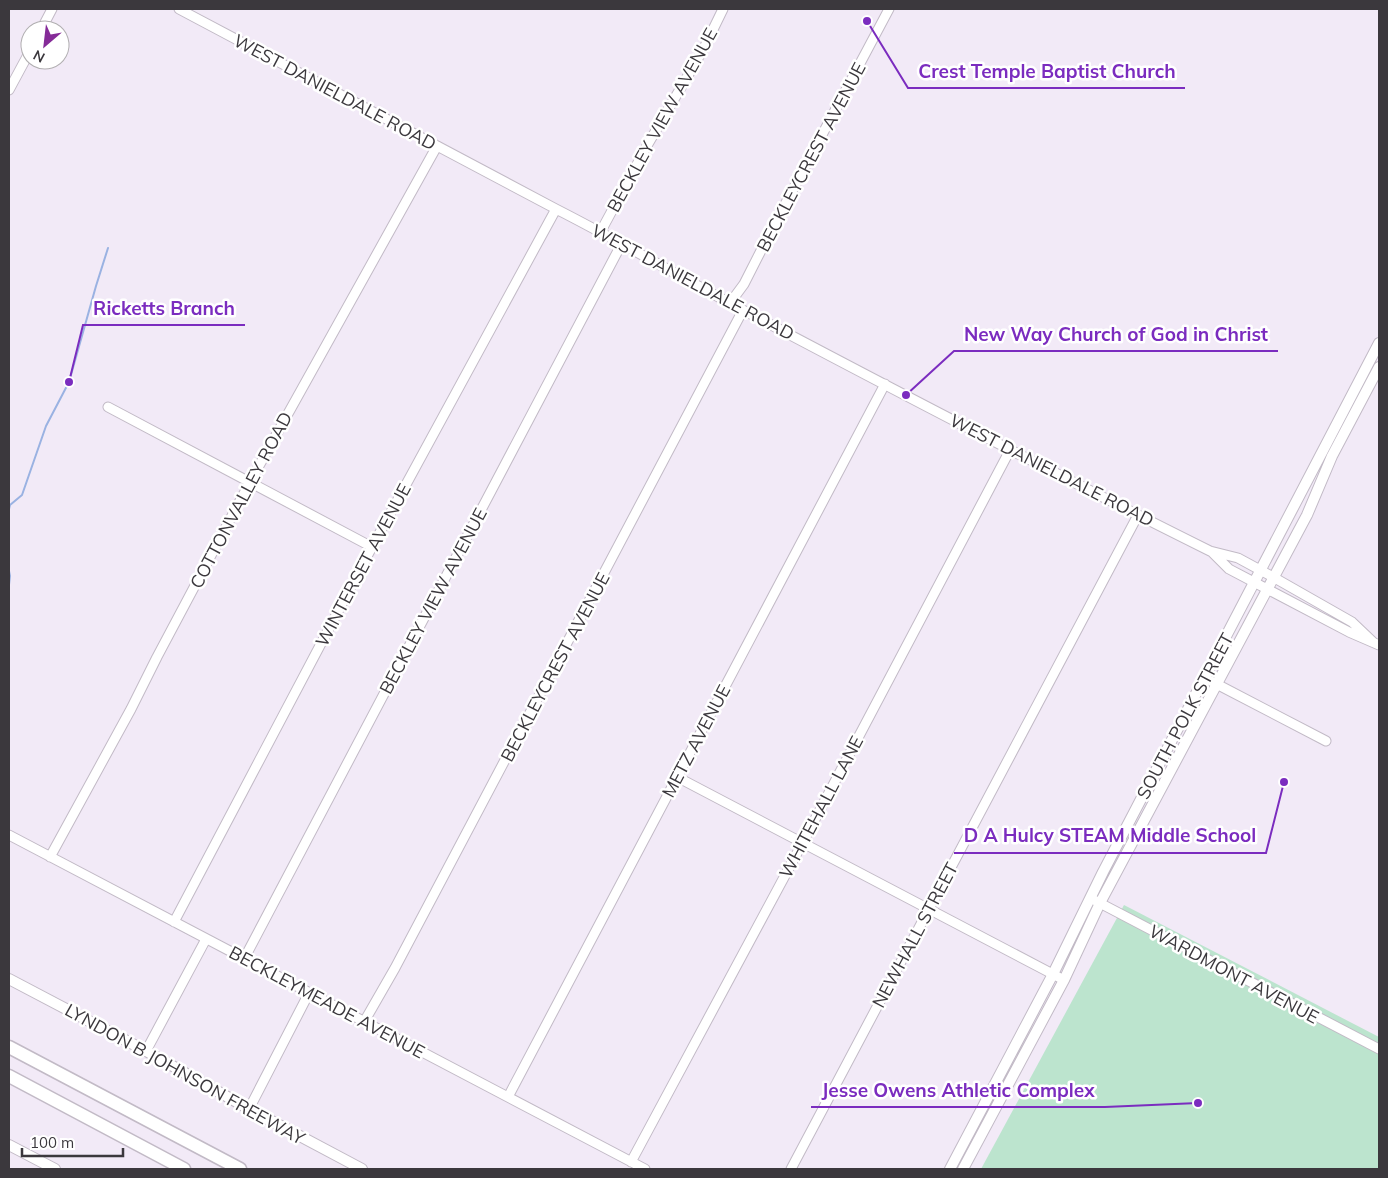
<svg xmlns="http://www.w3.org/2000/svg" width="1388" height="1178" font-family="Mulish,sans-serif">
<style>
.green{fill:#bce4ce}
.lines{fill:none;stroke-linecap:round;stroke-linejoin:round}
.stream{stroke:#9ab2e2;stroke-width:2}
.minor-casing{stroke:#c2bac6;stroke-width:11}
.major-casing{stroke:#c2bac6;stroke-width:12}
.highway-casing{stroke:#c2bac6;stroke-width:15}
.minor{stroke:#fff;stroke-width:9}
.major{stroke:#fff;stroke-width:10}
.highway{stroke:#fff;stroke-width:12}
.labels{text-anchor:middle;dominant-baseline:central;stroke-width:5;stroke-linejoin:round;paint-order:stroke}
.street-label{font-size:18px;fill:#3b383d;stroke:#fff}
.leader{fill:none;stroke:#7b2cbf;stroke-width:2}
.callout-dot{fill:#7b2cbf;stroke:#fff;stroke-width:2}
.callout-label{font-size:19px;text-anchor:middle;font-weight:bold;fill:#7b2cbf;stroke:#fff;stroke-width:5;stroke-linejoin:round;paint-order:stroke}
</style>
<rect width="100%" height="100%" fill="#f2eaf7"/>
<path class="green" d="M1124,905L1379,1037V1169H981Z"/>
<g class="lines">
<path class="stream" d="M9,509L10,505L22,495L46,426L69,382L96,286L108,248
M9,571L10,576L9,585"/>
<g class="minor-casing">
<path id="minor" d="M179,9L556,209C619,241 680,277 743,310C898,392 1053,473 1210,551L1238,558L1273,577L1352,622L1373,642
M41,30L52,9
M9,90L30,51
M601,231L648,144L704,48L723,9
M730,303L744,284L774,225L889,9
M108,407L372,547
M1212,552L1229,569L1349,632L1379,645
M1205,678L1326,741
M677,777L1064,980
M9,835L645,1169
M50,857L131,709L157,657L250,482L437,146
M1094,900L1379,1049
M174,922L372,547L556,209
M244,959L622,243
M364,1022L395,968L743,310
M146,1051L206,939
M508,1097L885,384
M249,1109L309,993
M631,1162L803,842L1010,450
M791,1169L1138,515"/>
</g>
<g class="major-casing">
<path id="major" d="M9,979L146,1051L249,1109L362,1169
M9,1145L55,1169
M950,1169L1053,974L1103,872L1379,343
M963,1169L1064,980L1100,903L1307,515L1332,456L1379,367"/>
</g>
<g class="highway-casing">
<path id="highway" d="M9,1047L240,1169
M9,1076L184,1169"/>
</g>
<use href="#minor" class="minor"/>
<use href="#major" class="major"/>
<use href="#highway" class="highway"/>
</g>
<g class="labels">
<g class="street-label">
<text transform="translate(335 92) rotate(28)">WEST DANIELDALE ROAD</text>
<text transform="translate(662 120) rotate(-61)">BECKLEY VIEW AVENUE</text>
<text transform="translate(811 157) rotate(-62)">BECKLEYCREST AVENUE</text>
<text transform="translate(693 282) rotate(28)">WEST DANIELDALE ROAD</text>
<text transform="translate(1052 470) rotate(27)">WEST DANIELDALE ROAD</text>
<text transform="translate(241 500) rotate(-62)">COTTONVALLEY ROAD</text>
<text transform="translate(363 565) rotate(-62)">WINTERSET AVENUE</text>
<text transform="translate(433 601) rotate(-62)">BECKLEY VIEW AVENUE</text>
<text transform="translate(555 667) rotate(-62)">BECKLEYCREST AVENUE</text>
<text transform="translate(1185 716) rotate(-62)">SOUTH POLK STREET</text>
<text transform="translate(696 741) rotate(-62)">METZ AVENUE</text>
<text transform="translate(821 807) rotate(-62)">WHITEHALL LANE</text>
<text transform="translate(915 935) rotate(-62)">NEWHALL STREET</text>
<text transform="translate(1234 974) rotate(28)">WARDMONT AVENUE</text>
<text transform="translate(327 1002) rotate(28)">BECKLEYMEADE AVENUE</text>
<text transform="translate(185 1074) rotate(29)">LYNDON B JOHNSON FREEWAY</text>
</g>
</g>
<path class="leader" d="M867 21L908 88H1185M69 382L83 325H245M906 395L954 351H1278M1284 782L1266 853H954M1198 1103L1105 1107H811"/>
<g class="callout-dot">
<circle cx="867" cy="21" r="5"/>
<circle cx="69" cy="382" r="5"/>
<circle cx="906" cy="395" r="5"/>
<circle cx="1284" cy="782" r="5"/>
<circle cx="1198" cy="1103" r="5"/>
</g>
<g class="callout-label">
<text x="1047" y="78">Crest Temple Baptist Church</text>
<text x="164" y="315">Ricketts Branch</text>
<text x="1116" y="341">New Way Church of God in Christ</text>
<text x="1110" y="842">D A Hulcy STEAM Middle School</text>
<text x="958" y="1097">Jesse Owens Athletic Complex</text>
</g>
<rect width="1388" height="1178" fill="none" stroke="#3b383d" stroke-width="20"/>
<g transform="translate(45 45) rotate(208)"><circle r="24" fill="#ffffff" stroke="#b1afb1"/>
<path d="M0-4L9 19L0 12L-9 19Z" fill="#852b98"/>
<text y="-8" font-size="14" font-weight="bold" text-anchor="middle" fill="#3b383d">N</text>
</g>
<path d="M22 1148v8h101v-8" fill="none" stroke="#3b383d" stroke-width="2.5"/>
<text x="30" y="1148" font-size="15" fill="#3b383d" stroke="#ffffff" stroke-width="4" paint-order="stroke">100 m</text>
</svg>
